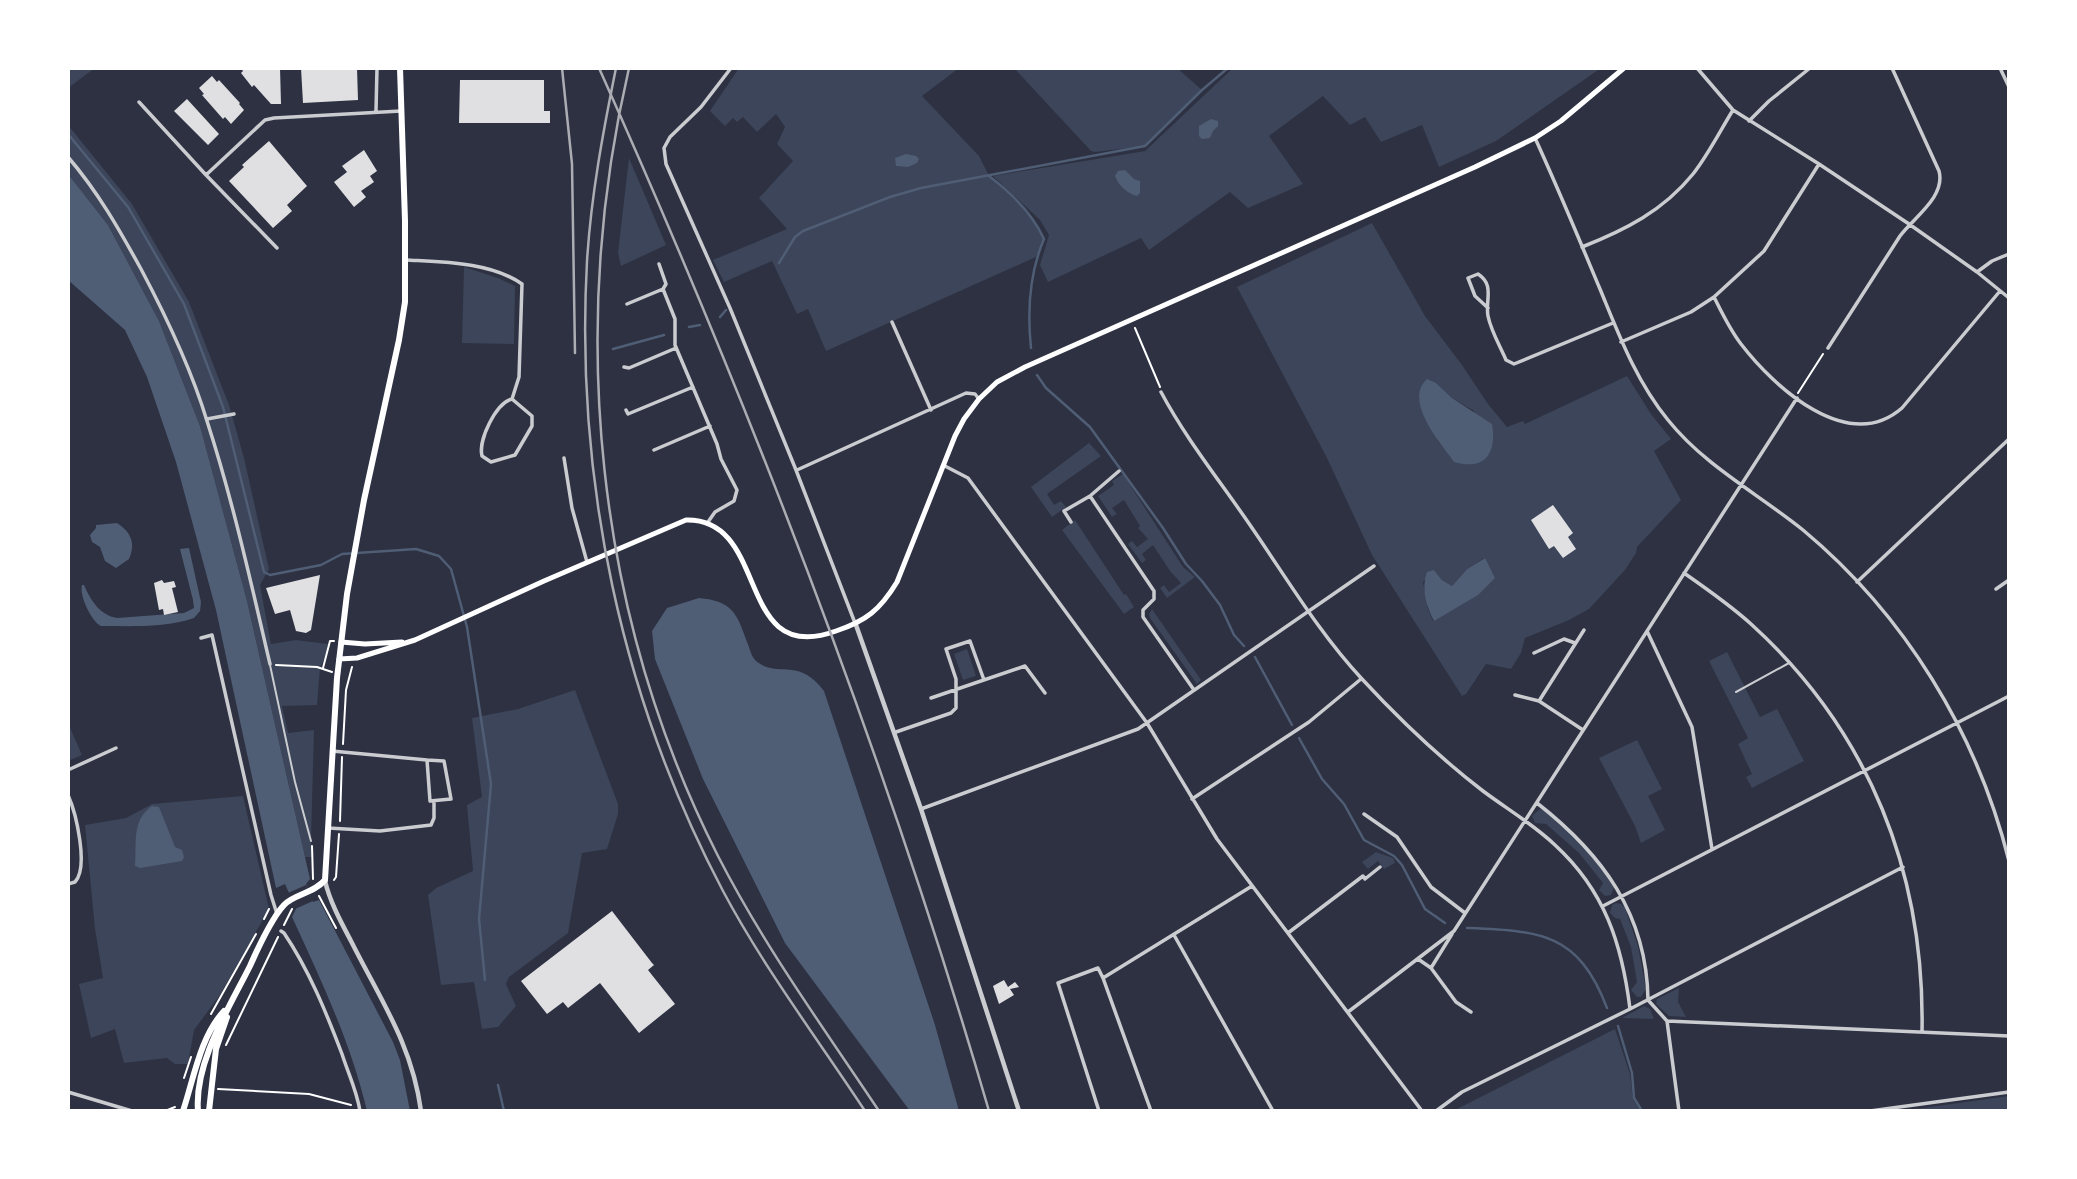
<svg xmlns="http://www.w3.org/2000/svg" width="2077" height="1179" font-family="Lora,serif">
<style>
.green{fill:#3c4559;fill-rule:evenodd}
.water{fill:#4f5d75}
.pier{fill:#2d3142}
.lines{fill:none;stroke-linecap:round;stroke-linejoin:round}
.stream{stroke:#4f5d75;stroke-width:2.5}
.building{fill:#e0e0e3}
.path{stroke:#fff;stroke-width:2}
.service{stroke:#caccd0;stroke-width:2}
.minor{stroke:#caccd0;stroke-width:3.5}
.tertiary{stroke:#caccd0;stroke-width:4.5}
.secondary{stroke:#fff;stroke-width:5}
.primary{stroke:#fff;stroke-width:6}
.rail{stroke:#abadb3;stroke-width:2.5}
</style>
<rect width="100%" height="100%" fill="#2d3142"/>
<path class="green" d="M68,68H95L68,88Z
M739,68H959L922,96L979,156L989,176L1014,198L1039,229L1044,239L1036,257L826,351L808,309L797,314L772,261L724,282L713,260L787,229L759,198L793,161L777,144L785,127L776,114L757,132L743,117L737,122L733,118L725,126L710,111Z
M1014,68H1177L1202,90L1145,146L1095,152L1091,151Z
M1233,68H1601L1496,141L1439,167L1422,125L1381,142L1365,117L1350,125L1323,96L1269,136L1303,184L1248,208L1230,192L1149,250L1141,238L1048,282L1040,265L1049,235L1040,220L993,176L1145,151Z
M68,125L132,204L189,302L229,405L244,458L269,569L260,585L271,644L296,640L328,644L327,652L320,668L317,705L282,706L288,733L314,730L311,841L313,857H305L247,601L200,426L159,321L108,225L68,174Z
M629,158L666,245L621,266L618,253Z
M1372,223L1425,316L1462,365L1488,404L1507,427L1523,421L1525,424L1627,376L1651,414L1671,439L1654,451L1681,500L1637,547L1636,553L1625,570L1589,609L1569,620L1525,638L1521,653L1511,669L1486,664L1466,694L1462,696L1372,555L1327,458L1237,287ZM1436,383L1452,398L1474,411L1454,462L1438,441ZM1484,558L1495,578L1433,621L1428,609L1423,582L1434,570L1442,580L1452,586L1467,569Z
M464,267L498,278L515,286L514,344L462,343Z
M1089,443L1101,456L1047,494L1054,505L1061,501L1066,507L1052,517L1031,487Z
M1123,474L1183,567L1195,577L1167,598L1160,588L1164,585L1169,592L1181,583L1170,571L1153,545L1142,554L1146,560L1142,563L1128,544L1132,541L1137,547L1148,539L1138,528L1140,526L1124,500L1112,508L1117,514L1112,517L1098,496L1114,485L1112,481Z
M1075,520L1124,595L1126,594L1134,607L1124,614L1062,530Z
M1152,609L1201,680L1197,684L1150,618L1149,614Z
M967,649L976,676L963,680L954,654Z
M1727,652L1760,717L1777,709L1804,761L1752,788L1746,777L1752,774L1738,744L1748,738L1709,661Z
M575,690L618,804V814L607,849L582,853L568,933L509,977L506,984L516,1006L498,1027L482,1029L474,982L441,985L428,895L436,888L473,871L467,805L482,797L472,718L518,709Z
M68,723L82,755L68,761Z
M1637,740L1662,789L1648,796L1665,830L1641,843L1635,826L1599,758Z
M243,796L269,909L220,995L194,1030L188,1064H175L167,1058L124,1063L115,1029L91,1038L79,984L103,978L95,929L85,825L126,818L152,804Z
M1540,809L1546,812C1571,835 1597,858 1614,888L1611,895L1605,896L1599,890L1603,883L1579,853L1546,824L1535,823L1532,816Z
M1376,852L1393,858L1395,863L1384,869L1378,861L1368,869L1362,862Z
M1616,903L1621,904L1625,908L1638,946L1646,989L1641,997H1637L1631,990L1637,982L1631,947L1620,919L1615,918L1610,913L1612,905Z
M1679,988L1678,1002L1686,1017L1669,1016L1656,1004L1657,999Z
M1644,1006L1650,1009L1654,1019L1622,1018Z
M1615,1029L1630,1074L1633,1099L1640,1111H1453Z
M2009,1096V1111H1901Z"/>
<path class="water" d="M1211,119L1218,121V126L1213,131L1210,138L1202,139L1199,136V126Z
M906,154L916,156L919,159L917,163L908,167L896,166L895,158Z
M1125,170L1134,179L1140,181V193L1137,196C1128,194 1118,185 1115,176L1118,171Z
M68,174L108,225L159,321L200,426L247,601L310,879L306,884L313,902L319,900L393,1042L400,1060L410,1111H367C351,1043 321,980 292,917L296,909L285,884L276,888L216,610L176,462L147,377L125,330L68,280Z
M1427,379L1436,383L1452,398L1492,424C1497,453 1485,471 1454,462C1440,443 1403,400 1427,379Z
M117,523C131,532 136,543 129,559L116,568L105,561L100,547L92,542L90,535L96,528V525Z
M189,548L201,602L200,611L194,618C165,628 131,626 101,626C91,621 79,595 82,585H84C91,601 100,615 117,618L184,613L194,608L193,600L180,549Z
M1485,558L1495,578L1478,595L1434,621C1426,605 1421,589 1427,572L1434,570L1442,580L1452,586L1467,569Z
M699,598C732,601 737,613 747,642C750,649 751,656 756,661C778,679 798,656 824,691L935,1025L959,1111H910L785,943L703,779L655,659L652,631L667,608Z
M152,806L159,807L175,847L182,850L184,857L182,861L140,868L135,866C137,845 131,820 152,806Z"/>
<path class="pier" d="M306,885L313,901L295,909L288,893Z"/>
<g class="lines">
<path class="stream" d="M68,134L128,207L184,304L223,407L264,572L270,575L321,565L342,554L416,549L439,556L451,569L467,627L491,784L479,919L485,980
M989,176C1010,192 1033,215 1044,239C1029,274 1027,310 1031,348
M779,263L795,237L803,231L890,197L921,188L1145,146L1202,90L1228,68
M720,317L726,310
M689,327L700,325
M613,349L664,335
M1037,375L1046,388L1090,427L1163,528L1186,564L1202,581L1220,605L1234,635L1244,646
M1255,657L1292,725
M1299,738L1322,779L1344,804L1364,840L1394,856L1402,865L1425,909L1445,923
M1467,928C1540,931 1578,932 1607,1008
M1618,1026L1632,1073L1634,1098L1642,1111
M498,1085L504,1111"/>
</g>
<path class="building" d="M241,68H280L281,104H271L254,85L252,87L241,73L243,71Z
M301,68H357L358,100L303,103Z
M212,76L217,82L219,80L240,103L239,104L244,110L231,124L225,117L223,119L202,95L204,94L199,88Z
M460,80H544V111H550V123H459Z
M187,99L219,134L208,145L174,111Z
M269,141L307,186L287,205L292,211L273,228L229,181L244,167L242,165Z
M364,150L377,171L370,176L374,182L361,191L366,197L354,207L334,182L347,172L342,166Z
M1553,505L1573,533L1568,537L1576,549L1563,558L1554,546L1549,549L1531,520Z
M320,575L311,630L306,633L296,631L290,610L275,614L266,588Z
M162,580L164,583L174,581L176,587L172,588L178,612L164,615L163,609L159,610L154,583Z
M612,911L652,963L654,965L648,970L675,1004L639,1033L600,983L568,1008L563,1002L547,1014L521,981Z
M1004,980L1008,987L1015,982L1019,987L1010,989L1014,995L999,1004L993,986Z"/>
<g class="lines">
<path class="path" d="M1135,328L1160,387
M1798,393L1823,354
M276,665L317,667L332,672
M323,668L330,641H334
M343,744L346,690L352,667
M340,821L342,757
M312,846L313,879
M334,880L336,877L339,834
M319,896L336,928
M264,919L269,909
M284,925L292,909
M211,1014L256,934
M226,1045L278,937
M184,1078L191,1057
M218,1089L309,1094L351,1105
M165,1111L175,1107"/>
<path class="service" d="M270,665L295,782L311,841
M1736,692L1789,663"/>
<path class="minor" d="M731,68L701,107L670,137L664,148L666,164L730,308L796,470L855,623
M1697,68L1733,110L1819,164L1909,224L1977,272L2009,298
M2000,68L2009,87
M139,102L206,175L265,120L274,118L401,111
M376,111L377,68
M1749,121L1769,101L1810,68
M1535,138C1558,188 1579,239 1600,289C1619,335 1636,381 1668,420C1705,466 1757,493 1803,530C1905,615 1977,733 2009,861
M68,157C98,192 119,229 141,269C167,318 191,368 207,421C233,501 251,583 270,664
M206,175L277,248
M1582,247C1625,230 1663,211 1693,174C1708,155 1720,131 1733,110
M406,260C442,262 491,262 522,284L519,377L512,399
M659,264L666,284L663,289
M1977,272L1992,261L2009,254
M1714,297C1722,313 1730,330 1741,344C1774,387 1848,455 1902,408L2000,291
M627,304L663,289L675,319V345L717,444L721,459L737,490L734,501L715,512L708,522
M1488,308L1475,296L1468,278L1478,274C1495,285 1485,300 1488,316C1491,331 1500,346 1506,360L1514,364L1613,323
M892,322L931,410
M1621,342L1691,312L1714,297L1764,251L1819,164
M1828,348L1900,236C1913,218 1946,197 1939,171L1892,68
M624,367L629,368L676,348
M1161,392C1186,439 1220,481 1250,525C1286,577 1319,633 1362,679C1399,719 1440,758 1483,791C1507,809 1533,824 1555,845C1605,891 1622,944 1630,1009
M512,399L532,416V426L515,455L491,462L482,456C478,440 496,403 512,399Z
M626,410L628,414L693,387
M207,419L234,414
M654,450L710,426
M564,458L572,508L587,562
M943,465L968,478L1147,723L1217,839L1422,1111
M797,470L966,393L975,394L979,399
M1090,496L1154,591V599L1143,610V617L1194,690
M1071,522L1064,511L1090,496L1119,471
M1684,573C1707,589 1730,605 1751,624C1870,732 1925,874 1922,1032
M1857,582L2009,439
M1996,589L2009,580
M1647,631L1692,727L1712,849
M201,638L212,635L271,895L277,914
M1534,653L1564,639L1575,643
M1515,695L1539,701L1583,730
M931,698L1025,666L1045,693
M1539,701L1584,630
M896,732L951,713L956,708V679L946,649L970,641L984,680
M332,751L427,760L430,801L451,799L444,761L427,760
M68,770L116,748
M68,795C76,813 89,867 75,882L68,884
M1192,799L1309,722L1361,679
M1537,803C1602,854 1647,914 1648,1000L1667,1021L1679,1111
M921,809L1138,729L1374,566
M1364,814L1397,837L1431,887L1465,913
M328,828L380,831L431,825L434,818V801
M1603,906L2009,696
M281,931L284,933C309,970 326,1012 342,1054C348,1073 357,1091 360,1111
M1288,933L1363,876L1365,879L1380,867
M1174,935L1273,1111
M1418,959L1431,968L1456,1002L1471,1012
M1431,968L1452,934
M1348,1012L1454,931L1797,398
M1667,1021L2009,1036
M68,1092L132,1111
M1099,1111L1058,983L1098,968L1103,978
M1151,1111L1103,978L1252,886
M1436,1111L1462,1092L1630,1009L1903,867
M1870,1111L2009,1092"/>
<path class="tertiary" d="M856,625L921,809L1019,1111
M325,881C330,902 341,922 351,941C380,999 412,1044 421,1111"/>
<path class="secondary" d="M341,642L365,644L402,642
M339,659L357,658L415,640L544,581L686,520C771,518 734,668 836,631C866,621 880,610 897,582L955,436L964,419L979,399L997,382L1025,367L1475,167L1535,138L1561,121L1624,68"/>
<path class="primary" d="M183,1111C194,1078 200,1037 224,1011
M198,1111C194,1063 229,1008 250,966C258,948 271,919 284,905C294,894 313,894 325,880L337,678L347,594L364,500L399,340L405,302V221L400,68
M209,1111L216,1049L227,1017"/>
<path class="rail" d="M562,68L572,164L575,353
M599,68C751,407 885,754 989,1111
M616,68C603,132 591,196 587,261C575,479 621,698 723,891C764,968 817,1038 865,1111
M629,68C568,331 595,614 718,856C764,946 823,1027 879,1111"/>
</g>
<rect width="2077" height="1179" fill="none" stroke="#ffffff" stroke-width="140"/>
</svg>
